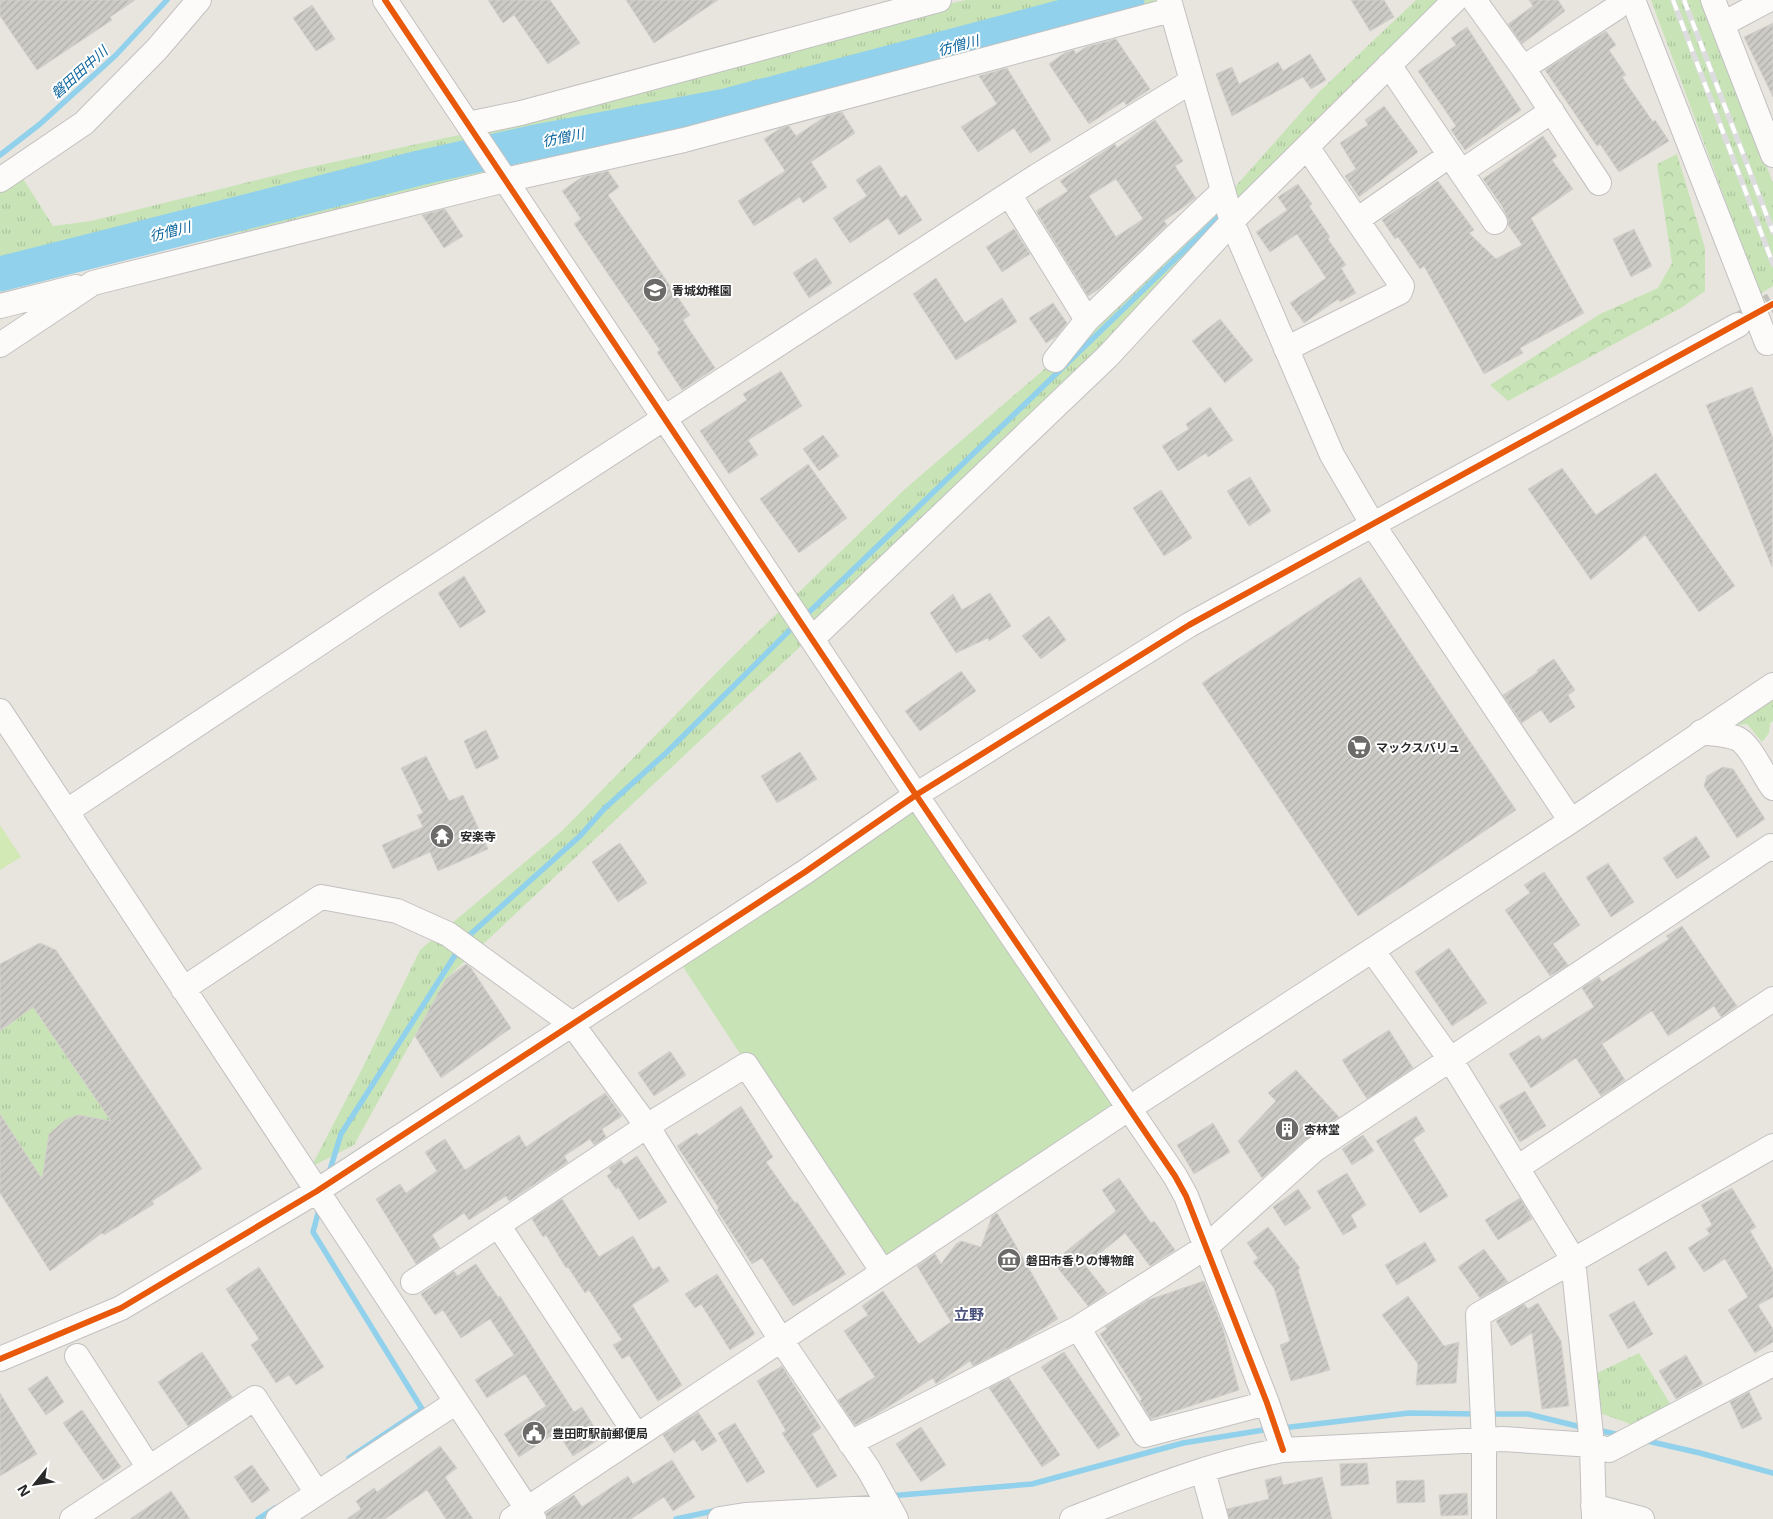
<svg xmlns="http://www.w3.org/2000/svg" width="1773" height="1519" font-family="'Open Sans','Noto Sans JP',sans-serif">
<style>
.grass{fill:url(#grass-tufts)}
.forest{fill:url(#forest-crowns)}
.park{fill:#c8e4b7}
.pitch{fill:#d3e9b5}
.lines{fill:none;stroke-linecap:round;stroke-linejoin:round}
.stream{stroke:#91d1ec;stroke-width:5.5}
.river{stroke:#91d1ec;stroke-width:35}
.building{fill:url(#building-hatch);stroke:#d3d1cb;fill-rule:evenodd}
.minor-tunnel{stroke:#c2c0bb;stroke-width:24;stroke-dasharray:24 12;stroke-linecap:butt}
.minor-casing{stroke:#c2c1c1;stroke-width:26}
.minor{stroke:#fcfbfa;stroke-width:24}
.rail-casing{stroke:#dddcde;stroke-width:5.5}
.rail{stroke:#fff;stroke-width:4;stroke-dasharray:11;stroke-linecap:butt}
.cycleway-casing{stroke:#fff;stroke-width:9}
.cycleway{stroke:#e8590c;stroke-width:6}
.labels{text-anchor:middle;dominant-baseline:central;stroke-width:4;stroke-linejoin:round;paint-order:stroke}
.poi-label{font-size:12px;font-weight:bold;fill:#2a2a2a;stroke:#fff;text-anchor:start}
.water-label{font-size:14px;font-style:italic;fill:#0b659d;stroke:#fff}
.quarter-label{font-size:15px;font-weight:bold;fill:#49507b;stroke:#fff}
</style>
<defs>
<pattern id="grass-tufts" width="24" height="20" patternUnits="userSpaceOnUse" patternTransform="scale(1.25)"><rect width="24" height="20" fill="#c8e4b7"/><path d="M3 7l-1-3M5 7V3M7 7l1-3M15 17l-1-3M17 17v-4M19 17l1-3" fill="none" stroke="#acc49e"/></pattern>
<pattern id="forest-crowns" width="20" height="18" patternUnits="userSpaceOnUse" patternTransform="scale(1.25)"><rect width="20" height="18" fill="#c8e4b7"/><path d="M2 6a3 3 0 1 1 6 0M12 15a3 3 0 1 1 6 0" fill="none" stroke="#acc49e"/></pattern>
<pattern id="building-hatch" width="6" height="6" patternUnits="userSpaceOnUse" patternTransform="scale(1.25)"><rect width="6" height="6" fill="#cdcbc6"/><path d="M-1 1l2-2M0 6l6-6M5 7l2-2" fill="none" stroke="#b0aeaa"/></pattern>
</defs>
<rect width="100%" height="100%" fill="#e8e5df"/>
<path class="grass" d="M966,0H1165L1090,32L402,196L152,252L0,292V190L22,177L53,226L91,221L306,168L528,120L804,36Z
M1416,0H1468L949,507L446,979L354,1145L311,1167L362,1069L420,950L562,831L725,664L905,489L1055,360L1195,232L1320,91Z
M1651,0H1704L1773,183V286L1760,294Z
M1773,699V721L1770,723L1769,733L1762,742L1747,724L1729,726Z
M33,1007L119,1132L42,1180L0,1114V1031Z
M1639,1353L1671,1405L1636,1426L1597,1412L1595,1374Z"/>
<path class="forest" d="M1677,154L1705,248V291L1681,308L1508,401L1490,385L1600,314L1658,288L1672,263L1657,164Z"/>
<path class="park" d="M916,795L1128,1109L883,1272L676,956Z"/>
<path class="pitch" d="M0,825L21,857L0,870Z"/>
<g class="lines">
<path class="stream" d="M0,155L40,124L116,55L167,0
M804,617L1224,212
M465,939L580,836L604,809L667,752L795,625
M329,1173L341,1134L459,949
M320,1206L313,1232L422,1409L349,1458
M1489,1414H1528L1585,1428
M1282,1428L1409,1413L1477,1414
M1597,1430L1620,1435
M1643,1440L1700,1453L1773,1473
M889,1496L1032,1484L1183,1443L1270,1429
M258,1519L275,1508
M676,1519L718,1510"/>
<path class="river" d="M0,274L419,168L531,143L726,106L1127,0"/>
</g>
<path class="building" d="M0,0H135L110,17L112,20L37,70L0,16Z
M488,0H550L580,43L548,64L514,15L503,23Z
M626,0H718L654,43Z
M1351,0H1384L1394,17L1370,31Z
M1529,0H1558L1565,11L1522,44L1508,24L1533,6Z
M312,5L335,39L316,51L293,18Z
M1773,23V97L1744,37Z
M1467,27L1521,110L1465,150L1451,130L1456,126L1418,71L1456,45L1451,38Z
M1606,31L1616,45L1609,50L1626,75L1622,77L1653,122L1655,120L1669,141L1619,172L1600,144L1597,146L1545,70Z
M1116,39L1150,89L1126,105L1124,101L1089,124L1049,64L1066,52L1074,50L1076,54L1086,47Z
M1310,54L1326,80L1311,89L1303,77L1232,116L1216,74L1232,67L1239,84L1278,62L1283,71Z
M1007,68L1051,140L1030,153L1014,128L978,152L961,127L997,104L979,76Z
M1384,106L1418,152L1359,197L1345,176L1356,169L1340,143L1368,125L1365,120Z
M842,112L855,133L811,162L827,187L803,203L800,197L754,226L738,201L785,171L764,139L781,128L789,126L796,136L826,116Z
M1155,120L1183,161L1175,166L1196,198L1164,221L1167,225L1099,289L1088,296L1036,211L1068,191L1060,181L1115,144L1117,148ZM1116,179L1143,219L1116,237L1089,196Z
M1543,136L1557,156L1552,160L1573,189L1531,218L1584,313L1520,348L1523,353L1484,374L1424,266L1420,269L1398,237L1395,239L1382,220L1438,181L1474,230L1469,233L1496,259L1522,245L1508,225L1509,221L1502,206L1483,179Z
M880,165L901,198L906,195L922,220L899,235L888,218L850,243L833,218L867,196L856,180Z
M608,171L619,187L608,195L690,315L683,320L715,368L682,390L657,352L660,350L574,224L581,219L562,191L582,177Z
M1298,184L1312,204L1309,206L1330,237L1328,239L1346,265L1341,268L1356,293L1340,302L1338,299L1304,323L1290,303L1326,278L1297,234L1270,252L1256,232L1287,210L1278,197Z
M445,209L463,236L444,248L422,215Z
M1014,229L1030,254L1002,272L986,247Z
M1634,229L1652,266L1631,277L1613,239Z
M816,258L832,283L809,298L793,273Z
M936,278L965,323L1002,298L1017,322L956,360L913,294Z
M1053,303L1067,323L1057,336L1046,343L1029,318Z
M1220,319L1253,360L1225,383L1192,341Z
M781,371L802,406L748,440L758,455L729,474L700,431L747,400L743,394Z
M1752,387L1773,438L1772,567L1706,405Z
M1210,407L1233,440L1208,457L1206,453L1178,471L1162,446L1189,429L1186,424Z
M823,435L839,456L819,471L803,449Z
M808,464L847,518L799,553L760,499Z
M1562,468L1596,515L1656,473L1735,586L1699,612L1645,535L1591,580L1528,489Z
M1250,477L1271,511L1249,526L1227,491Z
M1161,490L1192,538L1164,556L1133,508Z
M464,576L486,612L460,628L438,593Z
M1360,577L1516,810L1358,916L1202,683Z
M990,593L1011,626L989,641L988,638L956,653L930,613L953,594L962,610Z
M1049,616L1066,640L1041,659L1022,636Z
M1554,659L1575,690L1568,695L1575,707L1550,723L1541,710L1522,723L1503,695L1538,672L1537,670Z
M961,671L976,691L920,731L905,711Z
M486,730L499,758L476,769L464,741Z
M800,752L817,779L777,803L761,776Z
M426,756L449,801L463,795L488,849L438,871L430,852L393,869L382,845L423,827L417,815L423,813L401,768Z
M1723,767L1733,769L1765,819L1737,838L1704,786L1707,776Z
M1696,836L1710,857L1677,879L1663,858Z
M620,843L647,883L618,902L592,862Z
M1608,863L1634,902L1611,917L1586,877Z
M1544,872L1580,925L1553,944L1568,965L1550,976L1505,910L1530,893L1524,885Z
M1682,926L1737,1006L1721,1017L1714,1006L1668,1036L1652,1011L1602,1044L1625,1080L1601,1096L1576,1058L1531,1088L1509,1054L1539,1035L1542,1040L1594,1007L1582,988L1599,977L1602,982L1669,939L1666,936Z
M40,943L56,950L202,1169L152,1201L154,1204L104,1235L102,1233L50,1271L0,1193V1114L42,1179L49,1134L65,1120L78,1115L111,1121L33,1007L0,1031V964Z
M1449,948L1487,1003L1452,1026L1415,972Z
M466,964L471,968L511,1028L441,1078L415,1036L446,979Z
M1389,1030L1413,1068L1367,1099L1342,1060Z
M670,1051L686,1075L654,1096L638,1073Z
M1296,1070L1339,1117L1305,1140L1262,1178L1238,1141L1276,1101L1268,1093Z
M1525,1091L1546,1126L1520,1142L1499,1106Z
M605,1093L622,1116L602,1129L606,1137L594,1145L590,1139L564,1156L568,1162L509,1201L506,1196L469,1220L464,1213L432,1235L440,1248L416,1264L376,1199L400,1184L406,1193L437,1171L425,1152L445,1139L465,1170L519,1135L526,1147Z
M741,1106L773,1157L766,1162L795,1203L797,1202L846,1274L793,1306L762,1258L752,1264L717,1210L719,1208L677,1146L697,1133L699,1136Z
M1416,1116L1425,1131L1413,1139L1448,1196L1420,1213L1376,1141Z
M1213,1123L1230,1152L1194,1174L1177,1145Z
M1363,1135L1374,1151L1352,1165L1342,1149Z
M637,1156L667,1202L639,1220L618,1187L616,1189L607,1176L612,1172L609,1168L621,1160L624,1165Z
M1347,1173L1366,1205L1351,1215L1357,1227L1343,1235L1317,1191Z
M1119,1178L1151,1223L1154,1221L1175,1250L1150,1266L1125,1233L1085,1265L1107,1293L1088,1306L1053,1262L1116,1211L1102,1190Z
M1732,1188L1756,1227L1750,1231L1773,1270V1297L1758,1305L1773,1329V1342L1755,1353L1728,1310L1748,1297L1725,1259L1704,1272L1688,1248L1710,1234L1706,1229L1712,1225L1701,1205Z
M1298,1189L1311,1208L1285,1226L1273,1207Z
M1520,1198L1532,1219L1498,1240L1485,1220Z
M562,1199L599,1257L633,1236L653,1270L659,1266L669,1281L632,1305L682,1385L658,1401L629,1355L622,1359L613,1345L622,1340L589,1290L585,1293L568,1267L566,1268L546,1235L543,1237L532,1219Z
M997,1213L1058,1319L1024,1340L973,1366L970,1361L936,1384L933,1378L880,1412L855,1425L838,1400L875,1377L844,1331L868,1315L862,1306L883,1291L919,1344L951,1322L917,1266L935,1254L941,1264L956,1244L961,1241L981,1247L992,1216Z
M1268,1227L1300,1268L1298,1270L1330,1370L1291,1381L1280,1345L1290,1341L1274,1288L1253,1262L1258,1258L1247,1243Z
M1425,1242L1436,1261L1397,1285L1385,1265Z
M1484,1249L1508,1282L1480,1298L1458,1267Z
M1666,1251L1676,1268L1648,1286L1638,1269Z
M476,1264L498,1297L500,1296L574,1412L582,1407L601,1438L573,1456L557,1432L519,1457L504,1434L546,1406L525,1374L487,1398L475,1380L514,1355L490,1319L461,1338L443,1310L435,1315L421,1294L454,1271L457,1276Z
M259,1267L324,1367L296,1385L289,1375L276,1383L251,1345L259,1339L226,1289Z
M717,1274L755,1334L730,1350L701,1304L695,1308L685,1294Z
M1204,1281L1223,1329L1239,1390L1151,1419L1140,1401L1142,1399L1100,1334L1107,1329L1105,1327L1148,1300Z
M1408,1296L1444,1346L1459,1342L1456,1383L1416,1385L1418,1364L1382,1315Z
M1634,1301L1653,1334L1628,1349L1609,1315Z
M1538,1303L1561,1341L1569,1406L1542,1409L1532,1333L1511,1346L1496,1321L1524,1304L1528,1309Z
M202,1352L232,1397L188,1426L158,1382Z
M1064,1352L1120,1435L1098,1449L1041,1367Z
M1686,1355L1703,1384L1676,1399L1659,1371Z
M782,1366L821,1428L812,1434L837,1476L817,1488L782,1433L786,1431L757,1381Z
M47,1376L64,1402L46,1415L28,1389Z
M1009,1378L1060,1455L1042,1467L989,1388Z
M1749,1392L1762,1419L1742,1429L1730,1402Z
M0,1393L37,1454L0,1476Z
M82,1410L121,1467L103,1480L63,1423Z
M698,1412L717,1441L702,1451L694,1439L674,1453L663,1435Z
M735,1423L765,1472L747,1483L718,1433Z
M921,1427L946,1465L921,1482L896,1444Z
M440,1446L457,1468L445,1477L473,1519H446L427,1490L385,1519H347L361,1509L356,1501L374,1488L377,1492Z
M672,1460L695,1497L673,1511L664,1497L631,1519H548L546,1513L574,1495L582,1507L628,1476L633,1484Z
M1367,1463L1369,1484L1341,1486L1340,1464Z
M252,1465L270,1490L252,1503L234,1477Z
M1281,1476L1283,1485L1322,1477L1332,1519H1229L1227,1509L1269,1499L1265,1480Z
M1424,1480L1425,1502L1397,1503L1396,1481Z
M171,1491L190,1519H130Z
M1467,1493L1468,1515L1441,1516L1439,1495Z"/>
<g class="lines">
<path class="minor-tunnel" d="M1738,325L1773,304"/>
<g class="minor-casing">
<path id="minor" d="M385,0L916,795L1175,1176L1186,1196L1267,1403L1283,1450
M1169,0L1232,222L1332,455L1373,525L1571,821
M1474,0L1523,68L1599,183
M1633,0L1767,343
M1713,0L1773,155
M1723,24L1768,0
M1389,65L1495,222
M1523,68L1616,8
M468,124L521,113L939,0
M1461,172L1552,111
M0,180L84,123L157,49L199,0
M1009,194L1087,320
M1357,220L1450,155
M1232,221L1455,0
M0,306L76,287
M0,345L93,283L505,180L684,140L1171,10
M1286,349L1400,292L1402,286L1307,147
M1055,360L1087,320L1223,191
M812,639L1108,356L1232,222
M0,711L534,1519
M1701,732C1712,734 1726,734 1736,738C1750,743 1763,775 1773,788
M67,811L386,599L1037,176L1192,81
M1372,950L1450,1059L1573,1259L1592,1445L1594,1519
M183,989L321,897L397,911L448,934L572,1024L647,1126L781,1340L869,1470L896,1519
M1517,1168L1773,999
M498,1225L637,1436
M413,1282L647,1126L746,1065L883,1272
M1078,1328L1206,1247L1314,1150L1771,846L1773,849
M77,1356L149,1468
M0,1359L121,1308L317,1191L805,872L916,795L1189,625L1738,325
M850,1443L1078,1328L1145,1435L1267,1403
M1203,1471L1216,1519
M1593,1506L1642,1519
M72,1519L255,1398L317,1493
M278,1519L455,1403
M512,1519L1128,1109L1571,821L1773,685
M720,1519L745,1515L889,1507
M1072,1519C1140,1492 1211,1463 1283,1450L1503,1439L1592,1445L1609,1450L1773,1364
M1484,1519V1441L1478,1315L1773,1146"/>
</g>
<use href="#minor" class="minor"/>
<g class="rail-casing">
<path id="rail" d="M1673,0L1773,264
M1684,0L1773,232"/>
</g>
<use href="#rail" class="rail"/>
<g class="cycleway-casing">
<path id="cycleway" d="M385,0L916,795L1175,1176L1186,1196L1267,1403L1283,1450
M0,1359L121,1308L317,1191L805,872L916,795L1189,625L1773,304"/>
</g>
<use href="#cycleway" class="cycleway"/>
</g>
<defs>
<g id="school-disc" transform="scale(1.25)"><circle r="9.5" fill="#6c6b69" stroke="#fff"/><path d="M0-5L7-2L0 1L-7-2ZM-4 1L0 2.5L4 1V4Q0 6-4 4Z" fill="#fff"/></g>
<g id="supermarket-disc" transform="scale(1.25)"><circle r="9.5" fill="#6c6b69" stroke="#fff"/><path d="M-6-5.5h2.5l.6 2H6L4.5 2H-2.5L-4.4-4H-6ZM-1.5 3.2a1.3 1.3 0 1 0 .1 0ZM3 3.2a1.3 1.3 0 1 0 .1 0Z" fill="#fff"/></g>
<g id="temple-disc" transform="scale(1.25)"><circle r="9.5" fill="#6c6b69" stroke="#fff"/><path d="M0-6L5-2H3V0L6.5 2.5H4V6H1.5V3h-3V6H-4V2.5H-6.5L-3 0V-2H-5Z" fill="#fff"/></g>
<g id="building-disc" transform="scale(1.25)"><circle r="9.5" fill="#6c6b69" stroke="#fff"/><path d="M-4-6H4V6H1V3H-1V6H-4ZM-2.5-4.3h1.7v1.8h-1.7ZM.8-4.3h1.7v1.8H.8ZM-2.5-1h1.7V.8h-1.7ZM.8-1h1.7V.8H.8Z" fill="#fff"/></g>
<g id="museum-disc" transform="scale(1.25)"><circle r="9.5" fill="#6c6b69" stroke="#fff"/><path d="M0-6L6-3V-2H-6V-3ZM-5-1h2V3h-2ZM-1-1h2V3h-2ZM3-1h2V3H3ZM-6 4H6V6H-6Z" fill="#fff"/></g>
<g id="civic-disc" transform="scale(1.25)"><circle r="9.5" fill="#6c6b69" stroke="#fff"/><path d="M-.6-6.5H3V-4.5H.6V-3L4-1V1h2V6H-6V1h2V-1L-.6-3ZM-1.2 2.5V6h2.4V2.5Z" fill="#fff"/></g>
</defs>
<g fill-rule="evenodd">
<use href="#school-disc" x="655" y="290"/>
<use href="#supermarket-disc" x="1359" y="747"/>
<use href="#temple-disc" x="442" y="836"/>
<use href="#building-disc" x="1287" y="1129"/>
<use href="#museum-disc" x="1009" y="1260"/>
<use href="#civic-disc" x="534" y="1433"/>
</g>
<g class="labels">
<g class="poi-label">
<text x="672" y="290">青城幼稚園</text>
<text x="1376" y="747">マックスバリュ</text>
<text x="460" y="836">安楽寺</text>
<text x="1304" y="1129">杏林堂</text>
<text x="1026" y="1260">磐田市香りの博物館</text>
<text x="552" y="1433">豊田町駅前郵便局</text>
</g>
<g class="water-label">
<text transform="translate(958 45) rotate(-15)">彷僧川</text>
<text transform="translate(79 72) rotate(-42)">磐田田中川</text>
<text transform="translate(563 137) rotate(-11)">彷僧川</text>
<text transform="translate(170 231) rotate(-14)">彷僧川</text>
</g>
<g class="quarter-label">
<text x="969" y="1314">立野</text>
</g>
</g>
<g transform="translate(35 1484) rotate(240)" stroke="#ffffff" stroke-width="4" paint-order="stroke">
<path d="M0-4L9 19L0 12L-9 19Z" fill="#2a2a2a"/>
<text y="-8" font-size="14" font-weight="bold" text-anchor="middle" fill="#2a2a2a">N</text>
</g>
</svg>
